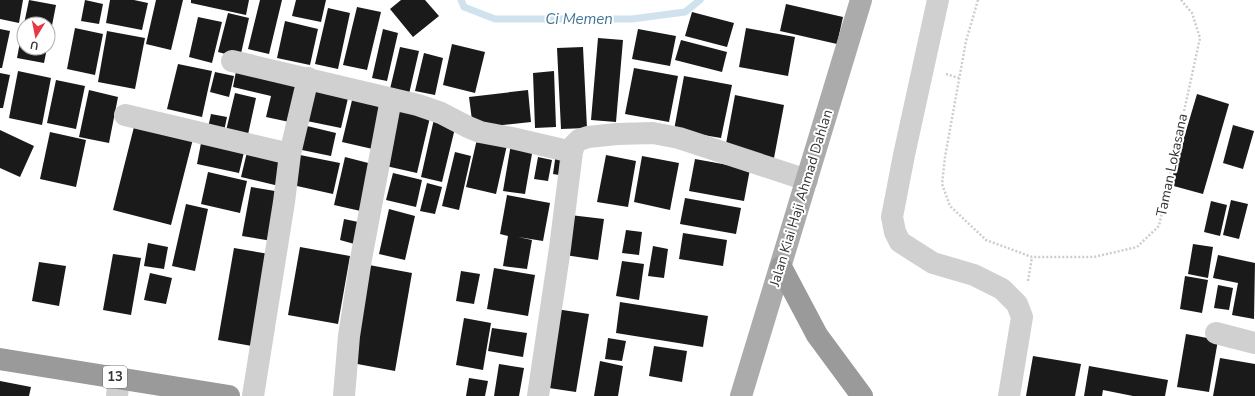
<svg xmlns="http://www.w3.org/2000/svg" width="1255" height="396" font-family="'Nunito Sans',sans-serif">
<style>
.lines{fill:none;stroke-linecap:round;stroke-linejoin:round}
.stream{stroke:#cfe2ee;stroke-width:7}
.building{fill:#1a1a1a}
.path{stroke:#cdcdcd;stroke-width:2.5;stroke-dasharray:2 2;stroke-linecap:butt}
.minor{stroke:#d0d0d0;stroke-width:22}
.major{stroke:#ababab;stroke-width:22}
.highway{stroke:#9a9a9a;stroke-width:22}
.labels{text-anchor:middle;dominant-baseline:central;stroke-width:4;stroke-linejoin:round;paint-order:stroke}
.shield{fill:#fff;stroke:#707070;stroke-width:1}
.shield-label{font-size:13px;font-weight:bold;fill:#333}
.street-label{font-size:14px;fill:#333;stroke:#fff}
.water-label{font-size:15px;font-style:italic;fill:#3f7597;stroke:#fff}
</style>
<rect width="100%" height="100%" fill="#fff"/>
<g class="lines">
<path class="stream" d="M461,0L464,7L495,19H632L685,12L700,0"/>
</g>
<path class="building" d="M0,0H23L19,23L0,19Z
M29,0L56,5L49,41L48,24H24Z
M85,0L103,4L99,24L81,21Z
M110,0H134L148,3L142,30L106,23Z
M156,0H183L171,50L146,44Z
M191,0H249L246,15L191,3Z
M260,0H282L269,54L248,49Z
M296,0H326L321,22L292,16Z
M401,0H425L439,16L413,37L390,9Z
M786,4L843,17L837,44L780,31Z
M357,7L381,12L367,70L343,65Z
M328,8L350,13L338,69L315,64Z
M692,12L734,23L727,47L685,36Z
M228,13L249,18L240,58L218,52Z
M198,17L222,22L212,63L189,57Z
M285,21L318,29L310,65L277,58Z
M23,26L24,48H47L44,63L17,58Z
M75,28L103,34L95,75L67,69Z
M746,28L795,37L788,76L739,67Z
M0,29L10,31L2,68H0Z
M383,29L398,33L387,81L372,78Z
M638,29L676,36L670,66L632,59Z
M107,31L145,38L135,89L98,82Z
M598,38L623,40L616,122L591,120Z
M681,40L727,52L722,72L675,60Z
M452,44L485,52L475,93L443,85Z
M400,47L419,51L409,94L390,89Z
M583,47L587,128L561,129L557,48Z
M424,53L443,58L435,95L415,91Z
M178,64L212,71L202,117L167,109Z
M237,66L303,81L294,123L266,117L271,96L233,87Z
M634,68L678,76L669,122L625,114Z
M18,71L51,78L42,125L9,118Z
M554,71L556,127L535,128L533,73Z
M215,72L234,76L229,97L210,92Z
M0,73L10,75L3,108H0Z
M684,76L732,85L721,138L674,130Z
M56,80L85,86L76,129L47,123Z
M310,85L349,94L341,128L302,120Z
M89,90L118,97L109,143L79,137Z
M528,90L531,122L473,128L469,97Z
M235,93L256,98L247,139L225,135Z
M1197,94L1229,104L1203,194L1170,185Z
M735,95L784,105L774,158L725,149Z
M353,96L388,104L377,150L342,142Z
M400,106L431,113L417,173L386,166Z
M211,114L227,117L223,136L207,132Z
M136,119L194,135L171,225L113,210Z
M434,119L456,124L442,182L421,177Z
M303,125L336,133L331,156L297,149Z
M1233,125L1254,131L1243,169L1223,163Z
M0,130L34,146L20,177L0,168Z
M50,132L86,140L76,187L40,179Z
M202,138L245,148L239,173L197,164Z
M477,139L507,145L496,194L466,187Z
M511,144L533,148L525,194L503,191Z
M248,148L286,157L279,186L241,177Z
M455,152L471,156L459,210L442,206Z
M556,153L568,155L565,176L553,174Z
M295,154L340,163L333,194L288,184Z
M606,155L636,161L628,207L597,202Z
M642,156L679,163L670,210L634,202Z
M345,157L376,165L365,212L334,205Z
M538,157L552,160L548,181L534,179Z
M695,159L750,169L744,201L689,191Z
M208,172L247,181L240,213L201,204Z
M393,173L422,180L416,207L386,200Z
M427,183L442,187L435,214L420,211Z
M251,187L281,192L272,241L242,236Z
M507,195L550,203L543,241L518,237L532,240L527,269L503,266L508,236L500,234Z
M685,198L741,208L736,234L680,224Z
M1231,200L1248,204L1239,239L1223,235Z
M1211,201L1227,205L1220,236L1204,232Z
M186,204L208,209L195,271L172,266Z
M389,209L415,216L405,260L379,254Z
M570,215L604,219L598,260L565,255Z
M344,219L363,223L358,245L340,240Z
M626,230L642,232L639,255L622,253Z
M683,233L727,240L723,266L679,259Z
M148,243L168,247L164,269L144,266Z
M1193,244L1213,247L1208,278L1188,274Z
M653,246L668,249L664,278L648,276Z
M300,247L350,256L338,324L288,315Z
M234,248L269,254L252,346L218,340Z
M113,254L141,258L131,315L103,310Z
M1218,255L1255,263L1254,319L1232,315L1238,283L1213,278Z
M622,261L644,264L639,300L616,296Z
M39,262L66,266L59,306L32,301Z
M369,265L412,273L395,371L352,363Z
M494,268L535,275L528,316L487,309Z
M461,271L480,274L474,304L456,301Z
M150,273L172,278L166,304L144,300Z
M1185,276L1208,280L1202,313L1180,309Z
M1218,285L1233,288L1229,310L1214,308Z
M620,302L708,316L703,347L616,333Z
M556,309L589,314L576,392L542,387Z
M464,318L491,323L483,370L456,365Z
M492,328L527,333L523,357L488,351Z
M1186,334L1218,340L1209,392L1177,387Z
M608,338L626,341L622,361L605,359Z
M654,346L687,351L682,382L649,376Z
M1033,356L1081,364L1075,396H1026Z
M1220,358L1255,364V396H1213Z
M600,361L623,366L618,396H594Z
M499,364L524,368L519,396H494Z
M1089,366L1168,380L1165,396H1133L1103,390L1102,396H1084Z
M469,378L488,381L485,396H466Z
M0,381L31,387L29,396H0Z"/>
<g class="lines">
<path class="path" d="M978,0L966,41L945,157L942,184L950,206L986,240L1032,257H1094L1137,247L1159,226L1200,38L1192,13L1181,0
M946,74L959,78
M1028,281L1032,257"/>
<path class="minor" d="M938,0L904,155L892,217L895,232L900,242L933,263L974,275L1002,289L1017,304L1022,317L1009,396
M232,61L418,105L441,113L468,127L480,132L512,138L572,152
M125,115L290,154
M1216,333L1255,343
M117,396L119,378
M253,396L284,202L290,154L308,78
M344,396L349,336L361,259L391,99
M538,396L560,248L572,152L574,145L579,140L588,137L617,134L653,133L679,138L807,180"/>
<path class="major" d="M741,396L861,0"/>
<path class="highway" d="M781,267L817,335L862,396
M0,359L229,396"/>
</g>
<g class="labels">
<rect class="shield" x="103" y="366" width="24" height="22" rx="3"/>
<g class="shield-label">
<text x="115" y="377">13</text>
</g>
<g class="street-label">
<text transform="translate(1172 165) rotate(-78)">Taman Lokasana</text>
<text transform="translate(801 198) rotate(-73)">Jalan Kiai Haji Ahmad Dahlan</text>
</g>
<g class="water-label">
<text x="579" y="19">Ci Memen</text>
</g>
</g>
<g transform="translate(36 36) rotate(190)"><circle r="19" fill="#ffffff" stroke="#adadad"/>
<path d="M0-3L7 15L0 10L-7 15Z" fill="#e63946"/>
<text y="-6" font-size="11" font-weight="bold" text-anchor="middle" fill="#333333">U</text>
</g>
</svg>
